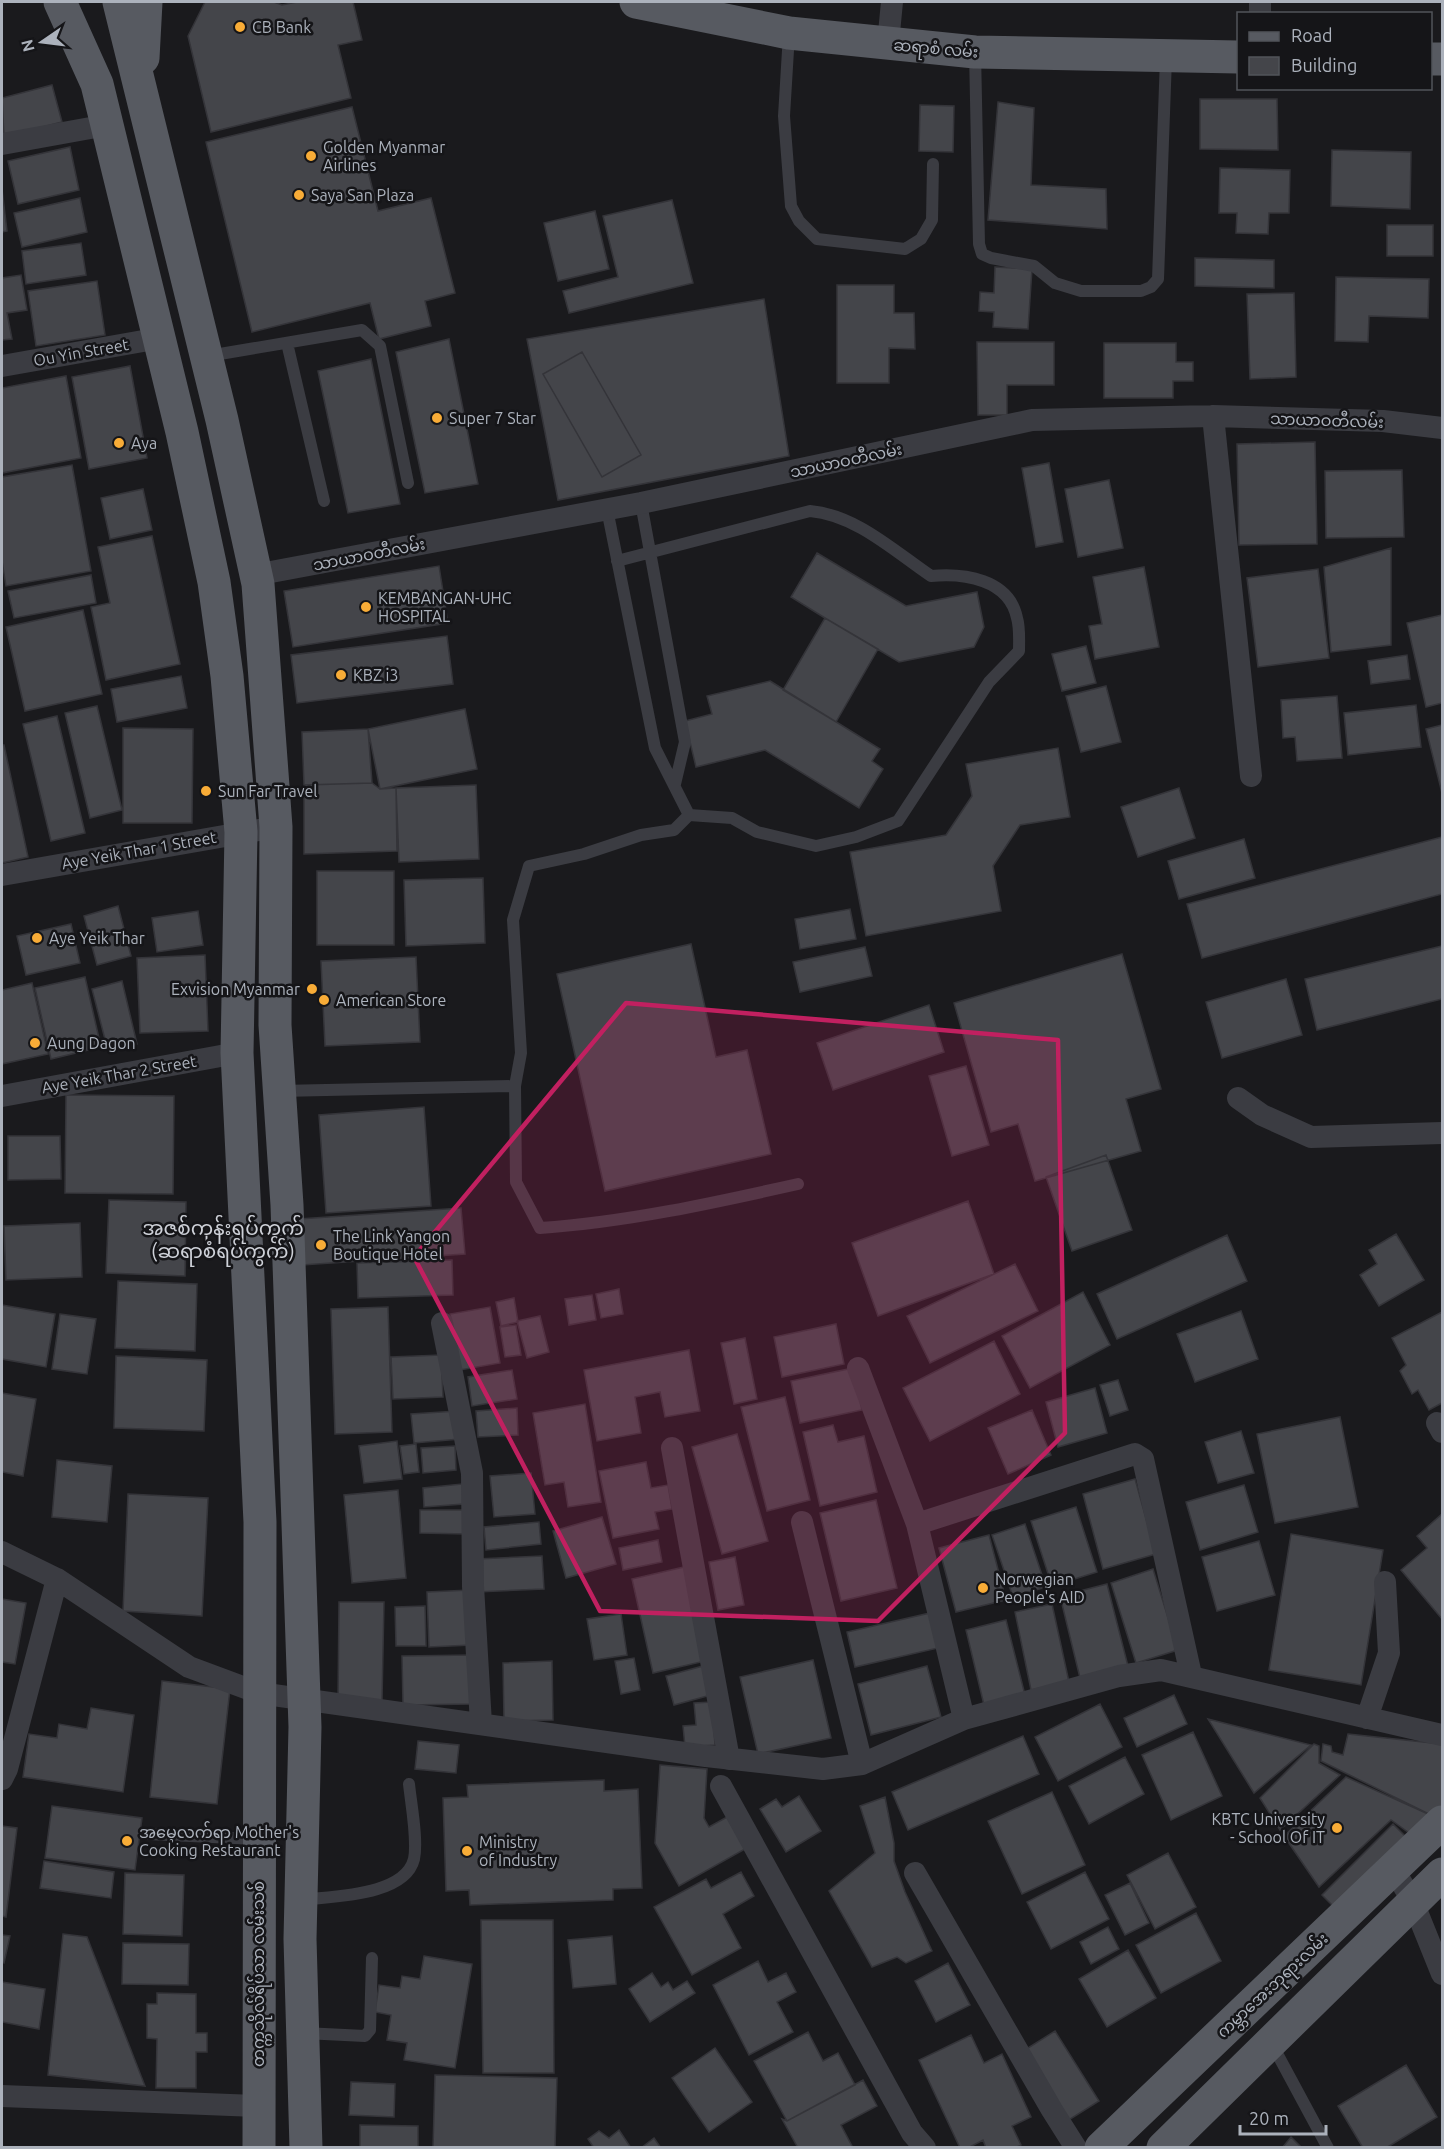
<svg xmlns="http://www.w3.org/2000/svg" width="1444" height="2149" font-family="Ubuntu,'Noto Sans Myanmar',sans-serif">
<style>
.building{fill:#44454a;stroke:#343439;stroke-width:1.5}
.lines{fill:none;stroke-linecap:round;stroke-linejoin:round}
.service{stroke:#3b3c42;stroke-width:12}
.minor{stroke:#3b3c42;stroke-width:22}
.primary{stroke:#575a61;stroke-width:33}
.marked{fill:#c12060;fill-opacity:0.2;stroke:#c12060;stroke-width:4.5;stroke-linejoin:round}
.poi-dot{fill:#f8ac37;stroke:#151518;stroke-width:2}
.labels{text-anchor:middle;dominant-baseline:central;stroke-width:5;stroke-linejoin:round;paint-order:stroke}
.poi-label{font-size:16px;fill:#acb2bc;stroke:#151518;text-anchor:start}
.street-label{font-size:16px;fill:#acb2bc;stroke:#151518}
.quarter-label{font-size:20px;fill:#ced1d8;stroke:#151518}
</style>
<rect width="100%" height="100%" fill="#1a1a1d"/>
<path class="building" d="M205,2H274L282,5L297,2H353L362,40L338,45L351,98L211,132L188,36Z
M52,85L62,122L4,137L2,98Z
M1200,99H1277L1278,150L1200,149Z
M998,102L1034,108L1031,185L1106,189L1107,229L988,220Z
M920,105L954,106L953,152L919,151Z
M352,107L378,211L431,198L455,293L425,301L431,326L379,339L370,303L252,332L206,142Z
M70,147L79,190L18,204L8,161Z
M1332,150L1411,152L1410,209L1331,206Z
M1220,168L1290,170L1289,213H1269L1268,234L1236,233L1237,213H1219Z
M2,189L7,231L2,232Z
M80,198L87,232L22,247L14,213Z
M672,200L693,283L569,313L563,291L618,277L603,216Z
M595,211L609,269L558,281L544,223Z
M1387,225H1433V256H1387Z
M81,243L86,275L26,284L22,251Z
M1195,258L1274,260V288L1195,286Z
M995,267L1032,269L1028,329L993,327L994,312L979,311L980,292L994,293Z
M21,275L27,310L7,313L12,339L2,340V278Z
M1336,277L1429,279L1428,318L1369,316L1368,342L1335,341Z
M97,281L105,335L36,346L28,291Z
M837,285H894V313H914L915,349L889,348V383H837Z
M1294,293L1296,377L1250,379L1247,294Z
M764,299L789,456L558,500L527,339Z
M449,339L478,484L425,493L396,352Z
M977,342H1054V385H1007V415H978Z
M1104,343H1176V362H1193V381H1173V398H1104Z
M582,352L641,455L602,477L543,374Z
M371,359L400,504L348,513L318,371Z
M130,366L147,458L89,469L72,377Z
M66,376L81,458L2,473V388Z
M1315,442L1317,544L1239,545L1237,444Z
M1049,463L1063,542L1036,547L1022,468Z
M72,465L91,571L6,586L2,561V477Z
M1402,470L1404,537L1326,538L1325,471Z
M1109,480L1123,548L1078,557L1065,489Z
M143,489L152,530L110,539L101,498Z
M152,536L180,664L106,680L91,607L110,603L98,547Z
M1391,548V645L1331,652L1324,567Z
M817,553L906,606L977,592L984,627L974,647L899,662L825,618L791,597Z
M439,566L448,623L293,647L284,591Z
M1144,567L1159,647L1095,659L1089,626L1102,624L1093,577Z
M1318,569L1329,658L1258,667L1247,578Z
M91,575L96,603L14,618L8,591Z
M83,610L102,694L25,711L6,627Z
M1442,615V703L1426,707L1407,623Z
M825,618L878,649L836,722L783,690Z
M447,636L453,684L297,703L291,655Z
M1086,646L1096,683L1062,691L1052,654Z
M1407,655L1410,679L1371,684L1368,661Z
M181,676L187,708L117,722L111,689Z
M770,681L880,749L872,761L883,769L859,808L765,750L696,767L685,721L712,714L707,696Z
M1106,686L1121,742L1081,752L1066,696Z
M1337,696L1342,758L1297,761L1295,737L1283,738L1281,700Z
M1416,705L1421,747L1348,755L1344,713Z
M97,706L122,810L90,818L65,713Z
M465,709L477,769L380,789L368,729Z
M57,716L85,833L51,841L23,724Z
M1442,725V793L1426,729Z
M123,728L193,729L192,823H123Z
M368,729L372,783L304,785L302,732Z
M2,745H4L28,857L2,863Z
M1058,748L1070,817L1020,825L993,866L1001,911L866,936L850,852L946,835L972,796L966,764Z
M372,783L380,789L396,788L397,851L304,854V785Z
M476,785L479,859L399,862L396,788Z
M1179,788L1195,838L1138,857L1121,807Z
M1442,837V894L1202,958L1187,904Z
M1244,839L1255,878L1179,899L1168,861Z
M317,871H394V945H317Z
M483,878L485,943L406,946L404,880Z
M118,906L131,956L97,965L84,916Z
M850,909L856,939L800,949L795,919Z
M198,911L203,945L157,952L152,918Z
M71,924L80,963L26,975L17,936Z
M691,944L716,1057L747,1050L771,1154L605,1191L557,974Z
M1442,946V999L1317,1030L1305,979Z
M865,947L872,976L800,992L793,962Z
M1122,954L1161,1089L1126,1099L1141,1151L1035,1181L1018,1124L991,1132L954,1003Z
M205,955L208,1031L140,1033L137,958Z
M416,957L420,1042L325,1046L321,961Z
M85,977L101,1047L51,1059L35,988Z
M1286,979L1302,1035L1222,1058L1206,1002Z
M122,981L137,1044L108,1051L92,989Z
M32,983L48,1054L2,1064V990Z
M929,1005L944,1052L833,1090L817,1043Z
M966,1066L989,1145L952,1156L929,1076Z
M66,1095L174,1096L173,1194L65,1193Z
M424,1107L431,1206L326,1213L319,1115Z
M8,1136H60L61,1179L8,1180Z
M1106,1155L1132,1230L1072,1251L1046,1177Z
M109,1200L186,1202L185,1276L106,1273Z
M968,1201L994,1274L878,1316L852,1243Z
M461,1208L465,1254L302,1265L299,1219Z
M80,1223L82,1277L6,1280L4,1226Z
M1396,1234L1424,1280L1379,1306L1360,1275L1377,1264L1369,1250Z
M1227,1235L1247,1281L1117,1339L1097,1294Z
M452,1260L453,1295L358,1298L357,1263Z
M1015,1264L1038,1311L930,1363L907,1316Z
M118,1281L197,1284L195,1351L115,1348Z
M619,1289L623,1314L601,1318L596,1294Z
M1083,1292L1110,1345L1030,1388L1002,1336Z
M592,1295L596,1320L569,1325L565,1299Z
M514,1298L518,1322L501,1326L496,1302Z
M2,1305L55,1314L46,1367L2,1359Z
M388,1307L392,1432L335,1434L331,1309Z
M490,1307L500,1363L460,1370L450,1314Z
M1241,1311L1258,1359L1195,1382L1177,1334Z
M1442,1312V1403L1429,1410L1418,1390L1412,1394L1400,1371L1406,1365L1392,1338Z
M60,1314L96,1319L87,1374L52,1369Z
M540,1316L549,1352L527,1358L517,1321Z
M836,1324L844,1364L782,1377L774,1337Z
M516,1325L521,1355L505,1357L500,1327Z
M745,1338L757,1399L734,1404L721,1343Z
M994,1341L1020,1394L930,1441L903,1388Z
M689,1350L700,1411L665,1417L660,1392L635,1397L641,1433L597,1441L584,1370Z
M441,1355L443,1397L393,1399L391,1357Z
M116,1356L207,1360L204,1431L114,1428Z
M853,1368L862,1410L800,1423L791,1381Z
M512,1370L517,1399L472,1406L468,1377Z
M1118,1380L1128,1410L1110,1416L1100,1385Z
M1095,1388L1107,1433L1058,1447L1046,1402Z
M2,1393L36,1399L23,1476L2,1472Z
M785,1397L810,1500L767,1511L741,1407Z
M585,1404L601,1502L568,1507L564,1482L545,1485L533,1413Z
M517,1408L518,1435L478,1437L476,1411Z
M1032,1410L1051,1455L1008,1474L988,1428Z
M457,1411L460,1439L414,1443L411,1414Z
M1340,1417L1358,1507L1275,1523L1257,1434Z
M833,1425L838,1442L864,1436L877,1492L820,1506L803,1432Z
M1241,1431L1254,1473L1218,1483L1205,1442Z
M737,1434L768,1541L722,1554L692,1447Z
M397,1441L402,1479L364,1483L359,1446Z
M416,1444L419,1472L404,1474L400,1446Z
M455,1446L456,1470L423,1473L421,1448Z
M57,1460L112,1466L107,1522L52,1517Z
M646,1462L651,1488L668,1485L672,1509L655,1512L659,1529L613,1538L599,1471Z
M531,1473L535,1514L494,1517L490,1476Z
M1135,1479L1156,1554L1103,1569L1083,1494Z
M462,1484L464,1504L424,1507L423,1488Z
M1244,1485L1258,1532L1200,1550L1186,1502Z
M398,1490L406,1578L352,1583L344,1495Z
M128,1494L208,1498L202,1616L123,1611Z
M876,1500L897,1588L841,1601L820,1513Z
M1076,1507L1097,1572L1052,1586L1031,1521Z
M420,1510H464L465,1534L420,1533Z
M1442,1514V1619L1401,1570L1427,1548L1417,1536Z
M602,1517L616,1564L566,1578L553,1531Z
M539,1522L541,1544L486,1550L484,1527Z
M1025,1524L1046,1587L1013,1597L992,1535Z
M1291,1534L1383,1550L1361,1685L1269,1670Z
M989,1535L1006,1600L956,1612L939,1548Z
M658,1540L662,1562L623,1570L619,1548Z
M1259,1541L1275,1595L1217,1611L1202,1557Z
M542,1556L544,1589L477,1592L476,1559Z
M735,1557L744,1605L718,1610L709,1562Z
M684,1567L705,1661L653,1673L632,1579Z
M1153,1569L1178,1650L1136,1663L1111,1583Z
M1107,1584L1129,1670L1081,1682L1060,1596Z
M470,1590L472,1645L429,1647L427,1592Z
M2,1599L26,1603L15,1664L2,1662Z
M339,1602H384L382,1701L338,1700Z
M1052,1604L1069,1682L1031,1690L1015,1612Z
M425,1606L426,1646H396L395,1607Z
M930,1613L938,1648L855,1667L847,1632Z
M621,1614L627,1655L594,1660L587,1619Z
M1006,1620L1025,1695L984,1705L966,1630Z
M473,1655L474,1704L403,1705L402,1656Z
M634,1658L640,1690L621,1694L615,1661Z
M813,1660L831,1738L758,1754L740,1677Z
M552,1661L553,1720L504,1721L503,1663Z
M703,1666L711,1695L674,1705L666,1676Z
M927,1666L941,1717L871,1735L858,1684Z
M162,1681L230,1689L217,1804L150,1797Z
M1174,1695L1187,1724L1137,1747L1124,1718Z
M712,1702L715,1745L685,1747L683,1726L696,1725L694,1703Z
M1100,1704L1122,1747L1058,1781L1035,1737Z
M91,1708L134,1715L123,1792L23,1777L29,1734L57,1738L59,1724L87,1729Z
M1208,1719L1311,1745L1254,1793Z
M1193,1732L1222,1796L1171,1820L1142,1755Z
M1348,1734L1442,1744V1813L1437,1818L1321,1761L1323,1744L1331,1746L1332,1752L1343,1755Z
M1023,1736L1039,1774L908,1830L892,1792Z
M418,1741L459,1745L456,1773L415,1769Z
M1314,1744L1319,1746V1763L1340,1775L1280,1830L1260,1798Z
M1125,1757L1144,1794L1089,1824L1069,1786Z
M660,1765L707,1769L704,1818L709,1827L727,1817L745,1849L679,1886L655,1843Z
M1346,1777L1437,1818L1419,1840L1391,1820L1319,1887L1284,1836Z
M604,1780V1791L638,1789L642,1888L613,1889V1900L470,1905L469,1890L446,1891L443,1798L468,1797L467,1785Z
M1052,1792L1085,1865L1022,1894L988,1821Z
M799,1796L821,1831L786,1852L760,1809L776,1799L782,1807Z
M885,1797L894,1843V1861L905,1892L932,1951L906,1963L897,1957L872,1967L829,1891L875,1853L860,1806Z
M52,1806L142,1818L135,1870L45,1858Z
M1393,1824L1406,1837L1334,1907L1322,1895Z
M2,1826L17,1828L6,1917L2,1916Z
M1168,1853L1196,1907L1155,1929L1127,1875Z
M44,1861L114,1872L111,1898L40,1888Z
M741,1872L754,1896L723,1914L741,1948L692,1975L654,1907L706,1879L711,1888Z
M1085,1872L1109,1919L1051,1949L1027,1902Z
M125,1873L184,1875L182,1936L123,1934Z
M1130,1883L1149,1923L1125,1935L1105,1895Z
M1196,1913L1221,1961L1161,1993L1136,1945Z
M481,1920H553L554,2073H483Z
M1108,1927L1119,1949L1091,1964L1080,1942Z
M63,1934L87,1937L145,2086L48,2075Z
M2,1935L10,1936L4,1963L2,1962Z
M612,1936L616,1984L573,1988L568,1940Z
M123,1943L189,1944L188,1985L122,1984Z
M1128,1950L1156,1998L1107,2027L1079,1979Z
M424,1956L472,1964L455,2068L404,2060L407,2043L387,2040L391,2015L375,2012L379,1985L400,1988L402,1976L420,1979Z
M758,1961L768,1982L786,1973L796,1992L777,2002L793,2032L749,2055L713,1985Z
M948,1963L970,2005L936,2022L915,1981Z
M652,1973L661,1987L668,1982L673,1990L687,1981L695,1993L650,2022L629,1989Z
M2,1982L45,1989L39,2029L2,2022Z
M157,1993L196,1994V2033H207V2052H196V2088H156L157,2039L147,2038V2004H157Z
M1055,2031L1099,2101L1064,2123L1020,2053Z
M808,2032L823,2061L838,2053L855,2085L787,2121L754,2061Z
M971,2035L984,2063L1002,2054L1031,2117L1012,2126L1021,2145L1015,2148H986L983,2140L968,2148H960L919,2060Z
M715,2048L752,2102L709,2132L672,2078Z
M1406,2065L1437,2117L1386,2148H1363L1338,2106Z
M435,2075L557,2078L555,2148H433Z
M863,2080L877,2106L841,2125L853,2148H798L782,2119L787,2121Z
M351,2082L395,2084L394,2117L349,2115Z
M360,2125L418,2126V2148H360Z
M619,2130L631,2148H594L588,2139L599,2131L609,2138Z
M1291,2137L1302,2148H1282Z
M654,2138L661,2148H641Z"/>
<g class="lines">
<path class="service" d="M789,34L784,116L791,206L799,221L817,239L905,249L921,239L932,220L933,164
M975,52L979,244L982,254L991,258L1034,266L1055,283L1081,291H1141L1151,287L1158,279L1166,58
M287,343L324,501
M208,356L362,330L380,346L408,483
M641,503L685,742L675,784
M607,509L655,748L689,815L674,830L641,835L584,854L529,866L513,920L521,1053L515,1086L516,1182L540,1228C627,1222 713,1203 798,1184
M617,561L810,511C856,515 894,551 931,576C964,573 1009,579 1017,618C1020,628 1019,640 1019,651L989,682L898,821L856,837L816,846L757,832L732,818L689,815
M280,1091L515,1086
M147,1834L258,1839
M302,1900C333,1896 405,1896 414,1859C418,1840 411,1804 409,1784
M304,2033L365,2036L370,2030L372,1958
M1272,2044L1328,2148"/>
<path class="minor" d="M1260,14V2
M888,43L892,2
M2,144L107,125
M2,366L160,338
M1213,416L1251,776
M255,575L641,503L1032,420L1213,416L1383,421L1442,428
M2,875L276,827
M2,1096L237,1053
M1238,1098L1262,1115L1311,1137L1442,1133
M442,1323L472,1473L473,1586L481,1724
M858,1368L917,1524
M1437,1423L1442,1432
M672,1448L729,1759
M802,1522L862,1764
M2,1552L57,1579L189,1667L259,1693L706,1756L823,1769L862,1764L964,1719L1119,1676L1161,1670L1442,1735
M1367,1718L1389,1653L1385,1582
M964,1719L917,1524L1135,1454L1143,1459L1191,1675
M2,1779L7,1769L57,1579
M721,1786L912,2133L925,2148
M1394,1870L1413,1902L1442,1974
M915,1873L1052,2110L1076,2148
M2,2096L258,2106"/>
<path class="primary" d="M60,2L97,84L182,432L214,582L227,676L241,832L237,1053L260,1522L259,2148
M119,2L222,420L258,584L276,827L275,1025L287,1205L305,1727L300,1939L306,2148
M636,2L789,33L975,52L1238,57
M143,58L146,2
M1430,59H1442
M1101,2148L1442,1822
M1163,2148L1442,1874"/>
</g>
<path class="marked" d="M626,1003L1058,1040L1065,1433L878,1621L600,1611L414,1257Z"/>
<g class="poi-dot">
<circle cx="240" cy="27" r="6"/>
<circle cx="311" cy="156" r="6"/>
<circle cx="299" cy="195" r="6"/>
<circle cx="437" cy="418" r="6"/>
<circle cx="119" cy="443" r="6"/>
<circle cx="366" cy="607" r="6"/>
<circle cx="341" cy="675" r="6"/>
<circle cx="206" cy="791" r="6"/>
<circle cx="37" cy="938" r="6"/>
<circle cx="312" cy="989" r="6"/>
<circle cx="324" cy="1000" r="6"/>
<circle cx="35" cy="1043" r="6"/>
<circle cx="321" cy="1245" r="6"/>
<circle cx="983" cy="1588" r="6"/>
<circle cx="1337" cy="1828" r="6"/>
<circle cx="127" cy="1841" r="6"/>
<circle cx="467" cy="1851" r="6"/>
</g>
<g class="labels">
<g class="poi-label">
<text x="252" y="27">CB Bank</text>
<text x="323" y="147">Golden Myanmar<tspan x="323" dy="18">Airlines</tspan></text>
<text x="311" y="195">Saya San Plaza</text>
<text x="449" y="418">Super 7 Star</text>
<text x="131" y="443">Aya</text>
<text x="378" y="598">KEMBANGAN-UHC<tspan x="378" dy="18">HOSPITAL</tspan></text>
<text x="353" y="675">KBZ i3</text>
<text x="218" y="791">Sun Far Travel</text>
<text x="49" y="938">Aye Yeik Thar</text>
<text x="300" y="989" text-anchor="end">Exvision Myanmar</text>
<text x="336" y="1000">American Store</text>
<text x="47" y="1043">Aung Dagon</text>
<text x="333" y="1236">The Link Yangon<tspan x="333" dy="18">Boutique Hotel</tspan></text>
<text x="995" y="1579">Norwegian<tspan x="995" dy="18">People's AID</tspan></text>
<text x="1325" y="1819" text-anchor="end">KBTC University<tspan x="1325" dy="18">- School Of IT</tspan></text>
<text x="139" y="1832">အမေ့လက်ရာ Mother's<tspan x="139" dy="18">Cooking Restaurant</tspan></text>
<text x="479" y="1842">Ministry<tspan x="479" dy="18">of Industry</tspan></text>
</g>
<g class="street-label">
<text transform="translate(936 48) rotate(5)">ဆရာစံ လမ်း</text>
<text transform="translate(81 352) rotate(-10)">Ou Yin Street</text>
<text transform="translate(1327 420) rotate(2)">သာယာဝတီလမ်း</text>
<text transform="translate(846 460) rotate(-12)">သာယာဝတီလမ်း</text>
<text transform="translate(369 554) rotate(-11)">သာယာဝတီလမ်း</text>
<text transform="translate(139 850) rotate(-10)">Aye Yeik Thar 1 Street</text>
<text transform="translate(119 1074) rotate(-10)">Aye Yeik Thar 2 Street</text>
<text transform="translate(258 1974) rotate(-90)">တက္ကသိုလ်ရိပ်သာ လမ်းသစ်</text>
<text transform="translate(1272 1985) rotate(-43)">ကမ္ဘာအေးဘုရားလမ်း</text>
</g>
<g class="quarter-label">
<text x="223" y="1227">အဇစ်ကုန်းရပ်ကွက်<tspan x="223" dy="23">(ဆရာစံရပ်ကွက်)</tspan></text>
</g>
</g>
<rect width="1444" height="2149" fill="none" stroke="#acb2bc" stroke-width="6"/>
<rect x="1237" y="12" width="195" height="78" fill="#151518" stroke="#51545a" stroke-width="1.5"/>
<rect x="1249" y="32" width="30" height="9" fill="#575a61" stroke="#51545a" stroke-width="1.5"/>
<text x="1291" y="42" font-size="18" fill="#acb2bc">Road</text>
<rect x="1249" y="57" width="30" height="18" fill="#44454a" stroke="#51545a" stroke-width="1.5"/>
<text x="1291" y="72" font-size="18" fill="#acb2bc">Building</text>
<g transform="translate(42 42) rotate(256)" stroke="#151518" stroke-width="4.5" paint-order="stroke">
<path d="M0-4.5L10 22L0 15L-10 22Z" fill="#acb2bc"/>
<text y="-9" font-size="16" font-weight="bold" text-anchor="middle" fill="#acb2bc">N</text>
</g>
<path d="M1240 2125v9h86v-9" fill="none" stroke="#acb2bc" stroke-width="3"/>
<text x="1249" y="2125" font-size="18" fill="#acb2bc" stroke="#151518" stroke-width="4.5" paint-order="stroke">20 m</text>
</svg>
